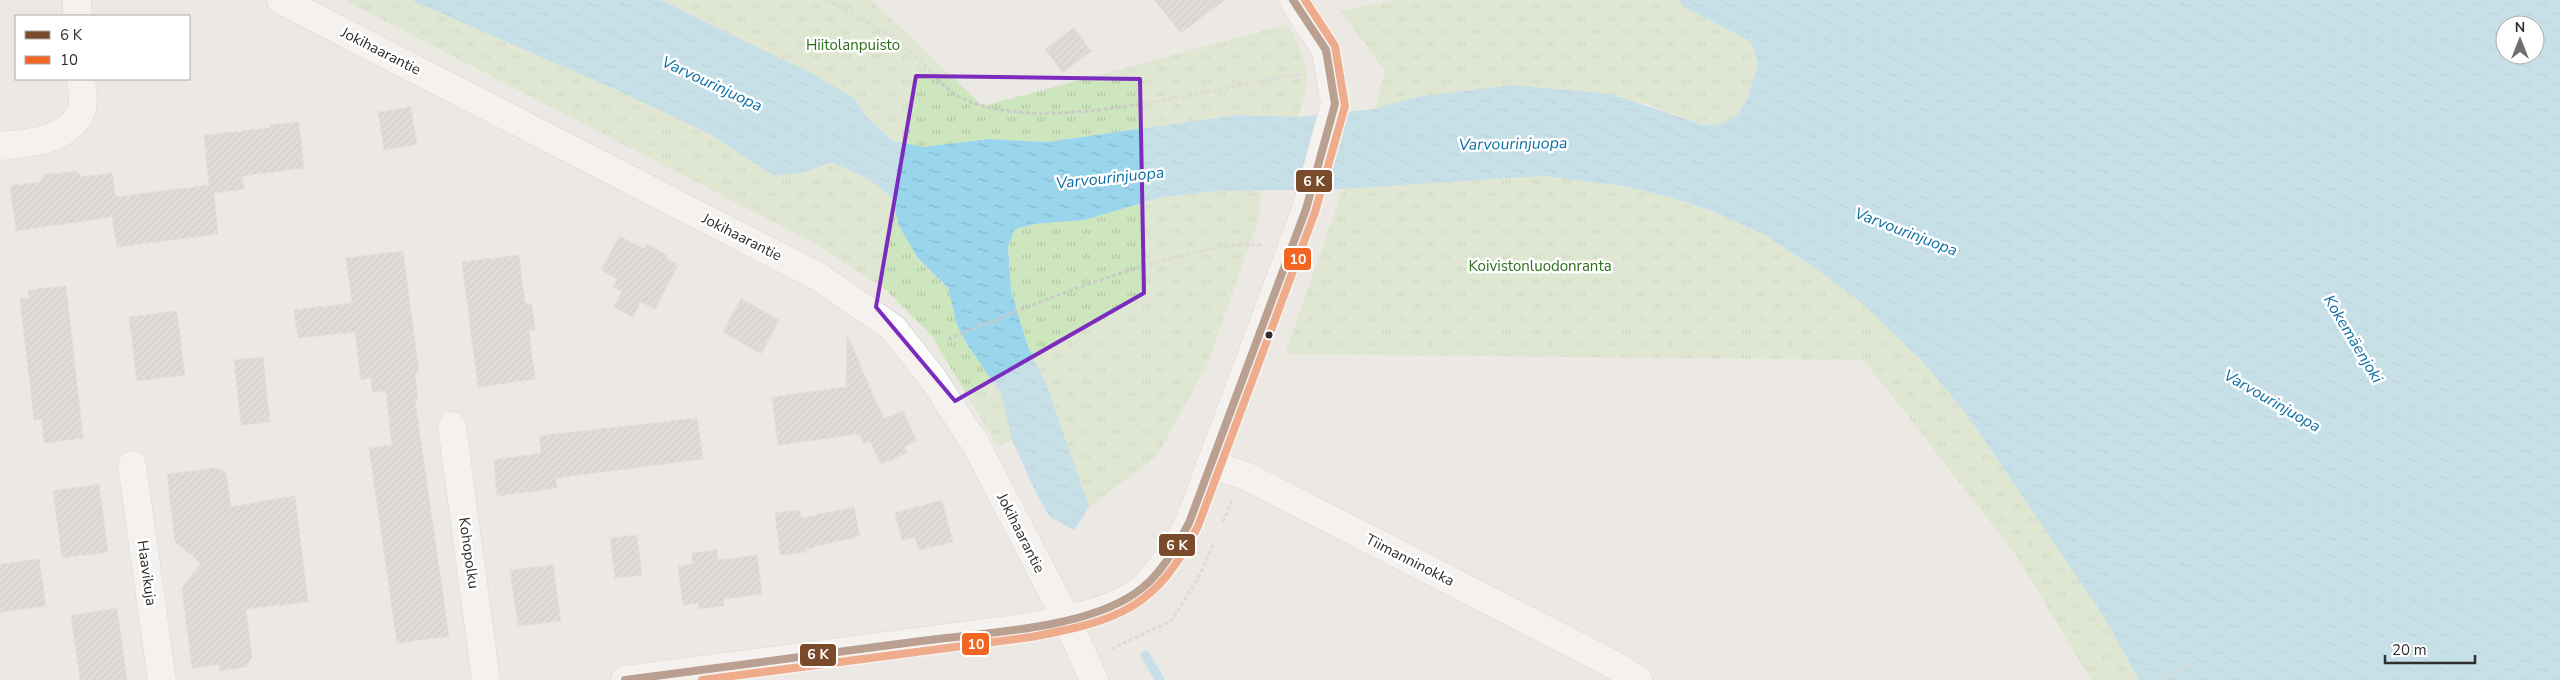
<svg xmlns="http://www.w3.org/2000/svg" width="2560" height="680" font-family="'Nunito Sans',sans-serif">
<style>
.park{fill:url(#park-tufts)}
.water{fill:url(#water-ripples);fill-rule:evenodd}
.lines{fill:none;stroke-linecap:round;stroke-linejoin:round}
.stream{stroke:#99d6ec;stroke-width:9}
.building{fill:url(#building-hatch);stroke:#d7d4d0}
.minor-casing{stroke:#c5c4c5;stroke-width:29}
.path{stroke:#c9c9c8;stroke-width:3;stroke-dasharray:4 2.5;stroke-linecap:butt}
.minor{stroke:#fcfcfb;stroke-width:28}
.bus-1-casing{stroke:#fff;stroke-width:11}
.bus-2-casing{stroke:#fff;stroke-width:11}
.bus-1{stroke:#7a4b2a;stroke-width:8}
.bus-2{stroke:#f26522;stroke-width:8}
.marked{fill:none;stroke:#7b2cbf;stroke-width:4;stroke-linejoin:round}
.bus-dot{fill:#2e2e2e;stroke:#fff;stroke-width:2}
.labels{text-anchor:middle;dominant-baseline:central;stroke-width:5;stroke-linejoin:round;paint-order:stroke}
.park-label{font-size:15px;fill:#2c6e1b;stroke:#fff}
.street-label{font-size:15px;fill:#2e2e2e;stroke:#fff}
.water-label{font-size:16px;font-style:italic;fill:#0d6fa3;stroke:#fff}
.line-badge{stroke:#fff;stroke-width:2}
.badge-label{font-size:14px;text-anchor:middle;font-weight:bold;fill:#fff}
</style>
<defs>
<pattern id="park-tufts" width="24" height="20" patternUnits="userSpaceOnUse" patternTransform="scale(1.25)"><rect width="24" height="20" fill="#cee6be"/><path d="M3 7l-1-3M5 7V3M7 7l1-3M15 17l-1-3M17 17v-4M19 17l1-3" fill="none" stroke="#b1c6a4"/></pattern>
<pattern id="water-ripples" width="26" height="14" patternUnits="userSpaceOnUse" patternTransform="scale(1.25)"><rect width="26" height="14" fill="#99d6ec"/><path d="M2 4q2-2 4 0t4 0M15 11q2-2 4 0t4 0" fill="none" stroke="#84b8cb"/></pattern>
<pattern id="building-hatch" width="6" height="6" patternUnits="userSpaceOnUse" patternTransform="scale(1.25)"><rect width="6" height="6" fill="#d1cecb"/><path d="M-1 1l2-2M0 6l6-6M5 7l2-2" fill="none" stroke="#b4b1af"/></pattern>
</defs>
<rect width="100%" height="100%" fill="#ece8e4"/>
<path class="park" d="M344,0H411L628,95L711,135L774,176L806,172L832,162L872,181L892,198L899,226L917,257L948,288L957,325L966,343L1001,393L1012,440L998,447L931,335L886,290L814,243Z
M661,0H871L983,106L1288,24C1308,64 1313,73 1298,117L1236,115L1047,142L989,139L922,147L907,145L894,141L865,115L854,98L813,74Z
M1396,0H1679L1683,6L1751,42L1758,65L1748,97L1736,116L1721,124L1703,125L1644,103L1511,85L1416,97L1375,109L1385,70L1340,11Z
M1543,176L1623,186L1669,197L1712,211L1765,235L1829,278L1863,304L1922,361L1968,416L2104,617L2139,680H2091L2016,555L1864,360L1285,354L1343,189Z
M1216,191H1261L1259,218L1207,365L1157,456L1089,507L1046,383L1027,344L1011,290L1008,247L1014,230L1033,224L1084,220L1163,197Z"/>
<path class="water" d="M411,0H661L813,74L854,98L865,115L893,141L922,147L989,139L1047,142L1236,115L1298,117L1375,109L1416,97L1511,85L1611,94L1703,125L1721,124L1736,116L1748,98L1758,65L1751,42L1683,6L1679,0H2560V680H2139L2104,617L1968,416L1922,361L1863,304L1829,278L1765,235L1712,211L1669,197L1623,186L1543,176L1343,189L1216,191L1163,197L1084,220L1033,224L1014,230L1008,247L1011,290L1027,344L1046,383L1089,507L1074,530L1050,517L1037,495L1012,440L1001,393L966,343L957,325L948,288L917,257L899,226L892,198L872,181L832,162L806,172L774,176L711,135L628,95ZM2505,25H2535V55H2505Z"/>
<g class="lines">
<path class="stream" d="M1145,655L1160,680"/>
</g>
<path class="building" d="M1154,0H1225L1181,33Z
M1074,28L1091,51L1063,73L1045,49Z
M411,107L417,145L384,150L378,112Z
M299,122L304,168L242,176L244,189L214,193L218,234L117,247L112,217L16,231L10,186L40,182L44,175L76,171L82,177L112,173L116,197L209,185L204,135L271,128L270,125Z
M619,236L644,249L647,244L667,255L665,258L678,265L655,309L641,302L633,317L614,307L622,292L613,287L617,279L601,270Z
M403,251L419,372L415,373L418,399L415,400L449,636L397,643L369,448L392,445L386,391L372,392L371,378L361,380L355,332L298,338L294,310L352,303L346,258Z
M519,255L525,304H532L535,330L529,331L535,379L478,387L462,262Z
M66,286L83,438L44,443L42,419L34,420L20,299L29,298L28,290Z
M741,299L779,320L761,354L723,332Z
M177,311L185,375L137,381L129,317Z
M847,335L884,419L903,411L917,441L905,446L907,453L881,464L870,441L864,444L859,434L778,445L772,397L846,387Z
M263,357L270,422L241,425L234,360Z
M697,418L703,459L556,478L557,488L497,496L494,460L541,453L539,436Z
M217,468L226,473L231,507L295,496L308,602L246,609L252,657L246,667L220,671L219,664L192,668L182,588L201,563L175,542L167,474Z
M99,484L108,552L62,558L53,491Z
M942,500L953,542L919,550L915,537L902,541L895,513Z
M854,507L860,536L805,549L806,552L780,555L775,513L800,510L801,518Z
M637,535L642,575L615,578L610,538Z
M717,550L718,560L757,555L762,594L723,599L724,606L699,609L698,603L683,605L678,566L693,564L692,553Z
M39,559L46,606L0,612V564Z
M553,565L561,621L518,626L510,570Z
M117,608L127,680H80L71,615Z"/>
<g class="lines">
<g class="minor-casing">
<path id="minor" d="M281,0L819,277L893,328L931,376L975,443L1067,620L1094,680
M77,16V0
M0,146C28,143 64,142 80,114C85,105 82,88 81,79
M452,426L486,680
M1210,464L1244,475L1607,661L1638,680
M132,465L162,680
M625,680L1030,627C1065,620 1119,611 1145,586C1164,567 1176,546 1189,523L1306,209L1335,104L1326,50L1293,0"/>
</g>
<path class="path" d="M827,0C850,12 889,33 908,49C925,63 939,85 958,96C1037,140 1213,87 1301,74
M948,339C1026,308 1104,274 1186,255C1210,249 1237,242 1262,245
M1223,522L1232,500
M1111,649L1171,621L1201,573L1214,542
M2164,680L2192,663"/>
<use href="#minor" class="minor"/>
<g class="bus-1-casing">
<path id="bus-1" d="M625,680C724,667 823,654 921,641C982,633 1083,629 1134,594C1159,578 1175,549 1189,523L1306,209L1335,104L1326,50L1293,0"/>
</g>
<g class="bus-2-casing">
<path id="bus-2" d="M702,680L1031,637C1119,620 1155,610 1198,526L1315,212L1345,106L1335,46L1305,0"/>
</g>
<use href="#bus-1" class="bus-1"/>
<use href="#bus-2" class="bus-2"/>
</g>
<path d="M0 0H2560V680H0ZM916,76L1140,79L1144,293L955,401L876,307Z" fill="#ece8e4" fill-opacity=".55" fill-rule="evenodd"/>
<path class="marked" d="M916,76L1140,79L1144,293L955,401L876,307Z"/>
<circle class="bus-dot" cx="1269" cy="335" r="4.5"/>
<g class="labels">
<g class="park-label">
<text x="853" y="45">Hiitolanpuisto</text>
<text x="1540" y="266">Koivistonluodonranta</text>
</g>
<g class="street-label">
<text transform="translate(381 51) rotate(27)">Jokihaarantie</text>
<text transform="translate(742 237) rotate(27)">Jokihaarantie</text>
<text transform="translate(1021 533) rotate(63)">Jokihaarantie</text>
<text transform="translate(469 553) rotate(82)">Kohopolku</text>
<text transform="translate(1410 560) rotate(27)">Tiimanninokka</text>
<text transform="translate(147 573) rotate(82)">Haavikuja</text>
</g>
<g class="water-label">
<text transform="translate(712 84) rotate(25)">Varvourinjuopa</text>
<text transform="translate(1513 144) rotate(-1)">Varvourinjuopa</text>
<text transform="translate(1110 178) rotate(-6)">Varvourinjuopa</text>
<text transform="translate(1906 232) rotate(21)">Varvourinjuopa</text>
<text transform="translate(2353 339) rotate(59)">Kokemäenjoki</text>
<text transform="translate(2272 401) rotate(30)">Varvourinjuopa</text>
</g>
</g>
<g class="line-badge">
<rect x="1295" y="169" width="38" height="24" rx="5" fill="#7a4b2a"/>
<rect x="1283" y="247" width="29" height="24" rx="5" fill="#f26522"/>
<rect x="1158" y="533" width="38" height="24" rx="5" fill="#7a4b2a"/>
<rect x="961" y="632" width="29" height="24" rx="5" fill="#f26522"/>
<rect x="799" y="643" width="38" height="24" rx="5" fill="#7a4b2a"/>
</g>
<g class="badge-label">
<text x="1314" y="186">6 K</text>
<text x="1298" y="264">10</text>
<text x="1177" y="550">6 K</text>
<text x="976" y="649">10</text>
<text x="818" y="659">6 K</text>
</g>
<rect x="15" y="15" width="175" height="65" fill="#ffffff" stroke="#ababab"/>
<rect x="25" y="31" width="25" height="8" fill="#7a4b2a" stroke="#ababab"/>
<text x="60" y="40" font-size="15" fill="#2e2e2e">6 K</text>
<rect x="25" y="56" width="25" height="8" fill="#f26522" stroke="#ababab"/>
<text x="60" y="65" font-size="15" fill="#2e2e2e">10</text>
<g transform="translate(2520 40)"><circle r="24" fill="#ffffff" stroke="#ababab"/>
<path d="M0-4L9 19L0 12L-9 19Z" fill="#706f6e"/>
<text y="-8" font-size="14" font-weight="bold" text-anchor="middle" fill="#2e2e2e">N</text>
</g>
<path d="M2385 655v8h90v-8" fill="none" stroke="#2e2e2e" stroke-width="2.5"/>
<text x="2392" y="655" font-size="15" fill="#2e2e2e" stroke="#ffffff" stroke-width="4" paint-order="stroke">20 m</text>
</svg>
